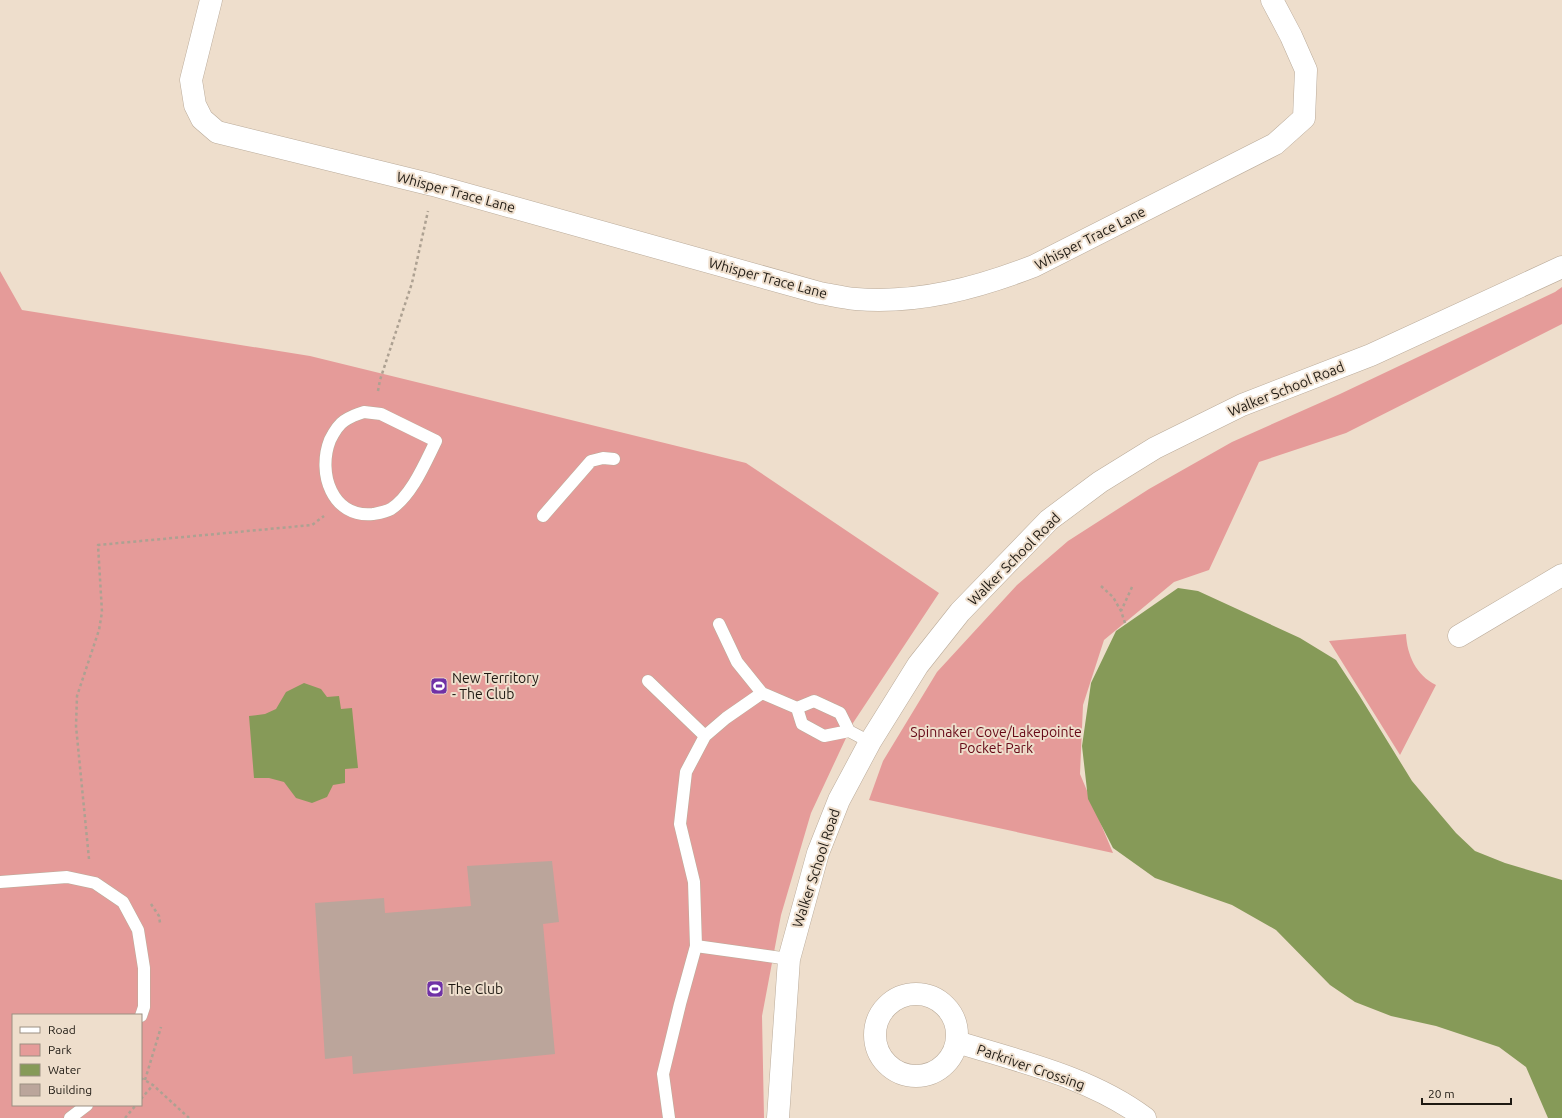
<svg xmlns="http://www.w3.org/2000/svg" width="1562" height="1118" font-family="Ubuntu,sans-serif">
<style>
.green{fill:#e59b99;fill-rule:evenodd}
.water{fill:#869a58}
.building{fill:#bba59b}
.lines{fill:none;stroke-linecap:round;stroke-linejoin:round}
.lane-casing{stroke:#baab9a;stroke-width:13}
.street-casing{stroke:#baab9a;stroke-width:23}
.secondary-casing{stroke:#baab9a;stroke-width:23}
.path{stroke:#ada192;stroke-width:2.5;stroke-dasharray:3 3;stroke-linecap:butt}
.lane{stroke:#fff;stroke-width:12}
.street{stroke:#fff;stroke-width:22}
.secondary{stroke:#fff;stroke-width:22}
.labels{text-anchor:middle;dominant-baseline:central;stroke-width:4;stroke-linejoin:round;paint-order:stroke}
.street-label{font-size:14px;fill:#1e1912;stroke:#eedecc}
.poi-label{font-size:14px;fill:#1e1912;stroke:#eedecc;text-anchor:start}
.park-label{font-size:14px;fill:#650816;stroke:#eedecc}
</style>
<rect width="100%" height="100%" fill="#eedecc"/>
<path class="green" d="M0,271L22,310L310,356L746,463L939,593L853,723L811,813L781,915L762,1016L764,1118H0ZM13,1015H141V1105H13Z
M1562,287V324L1346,433L1259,462L1209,570L1174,582L1104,640L1083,705L1080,774L1113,853L869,800L883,761L937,672L1017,585L1068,541L1149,489L1232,442L1340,394L1555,292Z
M1406,634C1407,655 1416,675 1436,685L1400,755L1329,641Z"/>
<path class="water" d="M1178,588L1198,591L1300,638L1336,660L1359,695L1412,781L1456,833L1475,851L1505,863L1562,880V1118H1548L1526,1067L1499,1047L1436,1026L1391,1016L1355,1002L1330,985L1276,930L1232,905L1155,878L1113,848L1088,799L1082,746L1091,683L1116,631Z
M304,683L321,689L327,697L339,696L341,709L352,708L358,768L345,769V783L333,785L327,797L312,803L296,798L284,782L269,778H254L249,716L265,714L276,709L286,692Z"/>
<path class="building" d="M552,861L559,922L543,924L555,1054L353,1074L352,1056L325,1059L315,903L384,898L385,913L471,906L467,866Z"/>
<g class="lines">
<g class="lane-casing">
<path id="lane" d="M364,412L381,414L436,441C425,463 412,495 391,509C386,512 379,513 373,514C332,518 317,473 330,440C333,434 338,425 344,421C350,417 357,414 364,412Z
M543,516L591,461L603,458L614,459
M719,624L737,662L762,693
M648,681L705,736
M797,708L802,724L824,736L849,731
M0,882L67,877L95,883L123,902L138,930L144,968V1007L141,1016
M696,946L694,882L680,824L686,772L705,736L726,718L762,693L797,708L814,701L840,713L849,731L870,742
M70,1118L87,1105
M669,1118L663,1074L680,1004L696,946L789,959"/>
</g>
<g class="street-casing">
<path id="street" d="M211,0L191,80L195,105L202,119L217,132L433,185L820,293C832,295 844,298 856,299C918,304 977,288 1034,266L1275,144L1304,118L1306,70L1291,36L1272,0
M1459,636L1562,575
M875 1035a41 41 0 1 1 82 0a41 41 0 1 1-82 0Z
M957,1042C1021,1062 1090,1077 1145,1118"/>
</g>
<g class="secondary-casing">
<path id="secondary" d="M778,1118L789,959L818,853L839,800L870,742L918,665L960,612L1049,520L1100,482L1155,448L1242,405L1371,355L1562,267"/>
</g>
<path class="path" d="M378,391L380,380L412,283L428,211
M1101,586L1113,597L1121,611
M1125,623L1121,611L1133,585
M89,859L76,726L77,696L99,630L102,612L98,545L312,525L324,516
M151,904L159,916L160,923
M141,1078L153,1085L189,1118
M145,1080L161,1027
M141,1099L153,1085
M125,1118L136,1105"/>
<use href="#lane" class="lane"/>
<use href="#street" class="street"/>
<use href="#secondary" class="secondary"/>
</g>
<defs>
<g id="stadium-square" transform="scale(0.9)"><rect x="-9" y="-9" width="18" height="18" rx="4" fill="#6f31a6" stroke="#eedecc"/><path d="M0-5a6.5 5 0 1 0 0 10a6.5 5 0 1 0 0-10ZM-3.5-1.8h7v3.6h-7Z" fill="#fff"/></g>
</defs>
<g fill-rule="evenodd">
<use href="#stadium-square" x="439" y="686"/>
<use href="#stadium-square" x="435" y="989"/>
</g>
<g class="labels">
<g class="street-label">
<text transform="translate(456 192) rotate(15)">Whisper Trace Lane</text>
<text transform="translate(1090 238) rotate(-27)">Whisper Trace Lane</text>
<text transform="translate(768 278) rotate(15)">Whisper Trace Lane</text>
<text transform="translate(1286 389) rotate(-22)">Walker School Road</text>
<text transform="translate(1014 559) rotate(-45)">Walker School Road</text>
<text transform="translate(816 868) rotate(-72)">Walker School Road</text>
<text transform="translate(1031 1067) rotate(19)">Parkriver Crossing</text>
</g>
<g class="poi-label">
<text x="452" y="678">New Territory<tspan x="452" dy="16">- The Club</tspan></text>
<text x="448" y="989">The Club</text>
</g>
<g class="park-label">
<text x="996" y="732">Spinnaker Cove/Lakepointe<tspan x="996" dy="16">Pocket Park</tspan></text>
</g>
</g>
<rect x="12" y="1014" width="130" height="92" fill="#eedecc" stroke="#9b8f82"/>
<rect x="20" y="1027" width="20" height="6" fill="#ffffff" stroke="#9b8f82"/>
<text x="48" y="1034" font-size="12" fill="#1e1912">Road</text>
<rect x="20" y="1044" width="20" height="12" fill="#e59b99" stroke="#9b8f82"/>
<text x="48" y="1054" font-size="12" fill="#1e1912">Park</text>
<rect x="20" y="1064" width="20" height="12" fill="#869a58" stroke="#9b8f82"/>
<text x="48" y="1074" font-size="12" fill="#1e1912">Water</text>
<rect x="20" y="1084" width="20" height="12" fill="#bba59b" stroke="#9b8f82"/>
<text x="48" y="1094" font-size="12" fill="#1e1912">Building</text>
<path d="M1422 1098v6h89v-6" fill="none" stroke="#1e1912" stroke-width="2"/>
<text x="1428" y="1098" font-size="12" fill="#1e1912" stroke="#eedecc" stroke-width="3" paint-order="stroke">20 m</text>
</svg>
